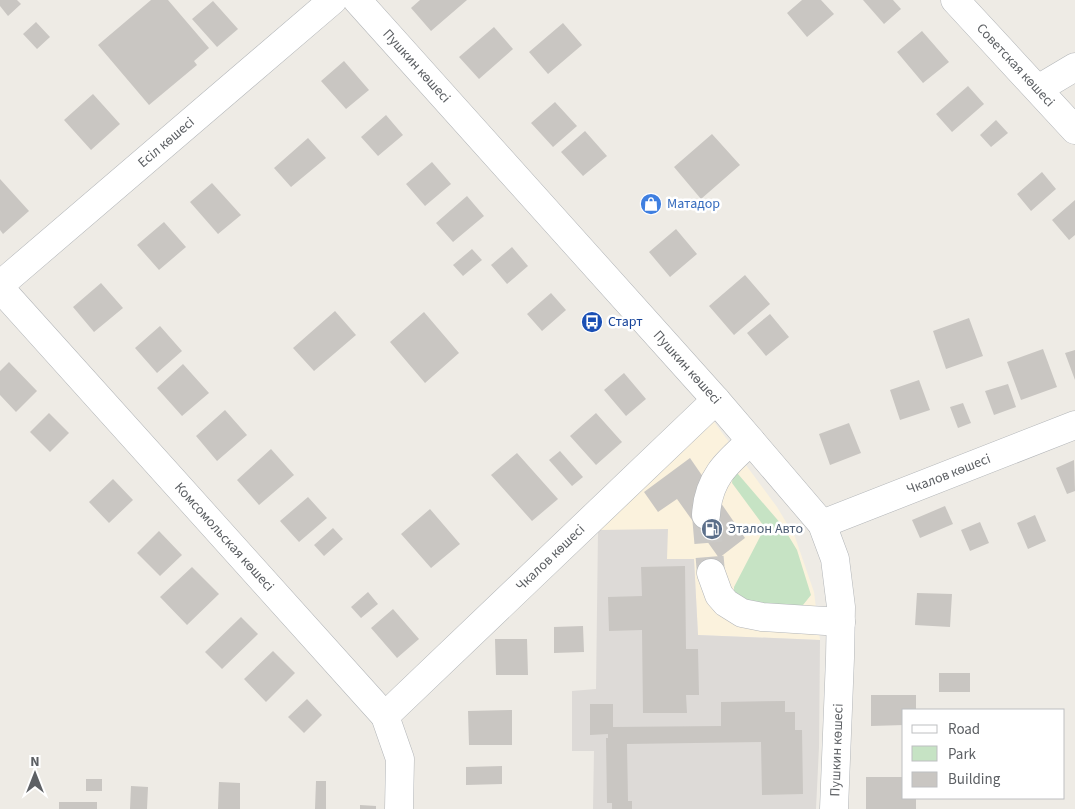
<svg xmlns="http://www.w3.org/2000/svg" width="1075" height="809" font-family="'Source Sans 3',sans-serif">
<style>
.commercial{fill:#fbf2dd}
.industrial{fill:#dddad7}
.green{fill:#c6e3c4}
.building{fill:#c9c6c2}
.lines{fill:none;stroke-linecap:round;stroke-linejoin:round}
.minor-tunnel{stroke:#cac8c5;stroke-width:28;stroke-dasharray:28 14;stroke-linecap:butt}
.minor-casing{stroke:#b2b5b8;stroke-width:29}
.minor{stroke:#fff;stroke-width:28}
.labels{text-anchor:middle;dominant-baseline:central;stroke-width:5;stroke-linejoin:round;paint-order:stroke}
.street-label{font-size:14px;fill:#5d6064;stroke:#fff}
.shop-label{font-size:14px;fill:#366cbe;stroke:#fff;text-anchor:start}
.transit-label{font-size:14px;fill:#164399;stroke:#fff;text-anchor:start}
.service-label{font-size:14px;fill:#4e5e75;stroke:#fff;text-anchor:start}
</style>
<rect width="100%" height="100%" fill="#eeebe5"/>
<path class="commercial" d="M712,419L777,507L795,537L814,592L820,640L698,635L694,560L667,559L598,530Z"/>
<path class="industrial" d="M668,529L667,559H694L698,635L820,640L819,747L816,809H593L594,751H572V691L596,689L598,530Z"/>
<path class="green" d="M733,474H738L782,525L797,550L811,595L803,605L755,607L745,604L734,591V587L762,533L763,525L732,483Z"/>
<path class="building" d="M0,0H17L21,4L8,16L0,6Z
M151,0H168L209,48L194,61L197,65L149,105L98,45Z
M420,0H467L431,31L411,8Z
M802,0H821L834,14L807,37L787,13Z
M863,0H893L901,9L884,24Z
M213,1L238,29L217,47L192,19Z
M36,22L50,37L37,49L23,34Z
M563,23L582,45L548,74L529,52Z
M494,27L513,49L479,79L459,57Z
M922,31L949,62L923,83L897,52Z
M344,61L369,90L346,109L321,81Z
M968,86L984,104L952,132L936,114Z
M93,94L120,124L91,150L64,120Z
M555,102L577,126L553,147L531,123Z
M386,115L403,135L378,156L361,137Z
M996,120L1008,133L991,147L980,135Z
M585,131L607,156L583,176L561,152Z
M712,134L740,165L701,199L674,167Z
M308,138L326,158L291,187L274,168Z
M432,162L451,184L425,206L406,184Z
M1042,172L1056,189L1031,211L1017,194Z
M0,179L29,211L3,234L0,230Z
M212,183L241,215L218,234L190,202Z
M467,196L484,216L453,242L436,223Z
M1075,200V235L1069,240L1052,220Z
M164,222L186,247L159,270L137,245Z
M676,229L697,254L670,277L649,252Z
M512,247L528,266L507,284L491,265Z
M472,249L482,260L463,276L453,265Z
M745,275L770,304L734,335L709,306Z
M101,283L123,308L94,332L73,307Z
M551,293L566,310L542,331L527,314Z
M335,311L356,335L314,371L293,348Z
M424,312L459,353L425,383L390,342Z
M770,314L789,337L766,356L747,333Z
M969,318L983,356L946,369L933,331Z
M160,326L182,351L157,373L135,348Z
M1043,349L1057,387L1021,400L1007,362Z
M1075,350V380L1065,353Z
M9,362L37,391L16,412L0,395V371Z
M183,364L209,393L182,416L157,388Z
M624,373L646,399L626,416L604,390Z
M919,380L930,410L900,420L890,390Z
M1008,384L1016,407L994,415L985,391Z
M963,403L971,423L958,428L950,407Z
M225,410L247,435L217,461L196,436Z
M49,413L69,433L50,452L30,432Z
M596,413L622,442L596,465L570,436Z
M849,423L861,453L830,465L819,434Z
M271,449L294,475L259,505L237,480Z
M560,451L583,477L572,486L549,460Z
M517,453L558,499L532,521L491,475Z
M690,458L745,538L719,558L677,499L658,512L644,492Z
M1074,460L1075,491L1067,494L1056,468Z
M113,479L133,500L109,523L89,502Z
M308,497L327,518L299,542L280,521Z
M945,506L953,524L920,538L912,520Z
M430,509L460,544L431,568L401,534Z
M1035,515L1046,541L1028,549L1017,523Z
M980,522L989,543L970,551L961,530Z
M333,528L343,539L324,556L314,545Z
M159,531L182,555L160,576L137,553Z
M685,566L686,649H698L699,695H686L687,713H643L642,630L609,631L608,597L642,596L641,567Z
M192,567L219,594L187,625L160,597Z
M368,592L378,604L361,618L351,607Z
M917,593L952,594L950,627L915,625Z
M393,609L419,639L397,658L371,628Z
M241,617L258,634L222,669L205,652Z
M583,626L584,652L554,653V627Z
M495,639H527L528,675H496Z
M273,651L295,673L266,702L244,679Z
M939,673H970V692H939Z
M871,695H916V710H904V725L871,726Z
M307,699L322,715L304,733L288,717Z
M785,701V712H795V730H802L803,794L762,795L761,742L627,744L628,801H632V809H612V803H607L606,738H608V734L590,735V704H613V727L721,726V702Z
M512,710V745H469L468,711Z
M502,766V784L466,785V767Z
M866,777H904V798H916V809H866Z
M86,779H102V791H86Z
M316,781H326V809H315Z
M219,782L240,783V809H218Z
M131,786L148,787L147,809H130Z
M59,802H97V809H59Z
M360,805L376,806V809H360Z"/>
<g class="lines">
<path class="minor-tunnel" d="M706,515L711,573"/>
<g class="minor-casing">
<g id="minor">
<path id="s1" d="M357,0L716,400L822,524L835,559L841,607L840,658L834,809"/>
<path id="s2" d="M955,0L1075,130"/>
<path d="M1038,89L1075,67"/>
<path id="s3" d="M0,285L333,0"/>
<path id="s4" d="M0,288L385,716L400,759L399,809"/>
<path d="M706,515C708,479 726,463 751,441"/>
<path id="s5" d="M822,524L1075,425"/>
<path d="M711,573L719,595L726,603L742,613L762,617L841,622"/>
<path id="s6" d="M385,716L716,400"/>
</g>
</g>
<use href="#minor" class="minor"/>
</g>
<defs>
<g id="shop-disc" transform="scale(1.125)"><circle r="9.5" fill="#3f7fe0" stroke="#fff"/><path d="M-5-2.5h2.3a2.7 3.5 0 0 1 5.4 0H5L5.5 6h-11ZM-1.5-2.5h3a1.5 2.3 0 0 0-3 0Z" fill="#fff"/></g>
<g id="bus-disc" transform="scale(1.125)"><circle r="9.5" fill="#1a4fb4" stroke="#fff"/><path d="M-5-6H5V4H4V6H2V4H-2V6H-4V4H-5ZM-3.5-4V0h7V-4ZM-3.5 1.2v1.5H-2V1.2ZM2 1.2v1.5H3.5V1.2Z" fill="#fff"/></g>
<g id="fuel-disc" transform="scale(1.125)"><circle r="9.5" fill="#5c6f8a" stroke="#fff"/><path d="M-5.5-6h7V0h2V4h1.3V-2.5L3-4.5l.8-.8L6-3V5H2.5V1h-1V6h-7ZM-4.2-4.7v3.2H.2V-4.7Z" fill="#fff"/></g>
</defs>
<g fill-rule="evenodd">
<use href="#shop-disc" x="651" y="204"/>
<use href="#bus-disc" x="592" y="322"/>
<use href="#fuel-disc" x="712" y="529"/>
</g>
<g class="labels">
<g class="street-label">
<text stroke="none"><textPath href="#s2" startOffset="89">Советская көшесі</textPath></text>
<text stroke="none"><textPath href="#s1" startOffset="89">Пушкин көшесі</textPath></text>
<text stroke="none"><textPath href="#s3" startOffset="219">Есіл көшесі</textPath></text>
<text stroke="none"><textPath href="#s1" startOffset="494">Пушкин көшесі</textPath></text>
<text stroke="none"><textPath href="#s5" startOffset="136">Чкалов көшесі</textPath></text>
<text stroke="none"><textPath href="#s4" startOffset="335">Комсомольская көшесі</textPath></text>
<text stroke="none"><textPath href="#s6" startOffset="229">Чкалов көшесі</textPath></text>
<text transform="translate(837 750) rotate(-88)">Пушкин көшесі</text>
</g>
<g class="shop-label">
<text x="667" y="204">Матадор</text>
</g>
<g class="transit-label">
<text x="608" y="322">Старт</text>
</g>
<g class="service-label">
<text x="728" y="529">Эталон Авто</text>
</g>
</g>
<rect x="902" y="709" width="162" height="90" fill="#ffffff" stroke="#bebfc1"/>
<rect x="912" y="725" width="25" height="8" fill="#ffffff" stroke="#bebfc1"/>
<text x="948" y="734" font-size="15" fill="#5d6064">Road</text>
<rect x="912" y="746" width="25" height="15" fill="#c6e3c4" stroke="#bebfc1"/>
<text x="948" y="759" font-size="15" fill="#5d6064">Park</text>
<rect x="912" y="772" width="25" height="15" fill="#c9c6c2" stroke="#bebfc1"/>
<text x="948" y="784" font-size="15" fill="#5d6064">Building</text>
<g transform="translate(35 774)" stroke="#ffffff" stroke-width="4" paint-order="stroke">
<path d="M0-4L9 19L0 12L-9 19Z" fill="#5d6064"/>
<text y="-8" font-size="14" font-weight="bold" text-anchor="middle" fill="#5d6064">N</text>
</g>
</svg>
